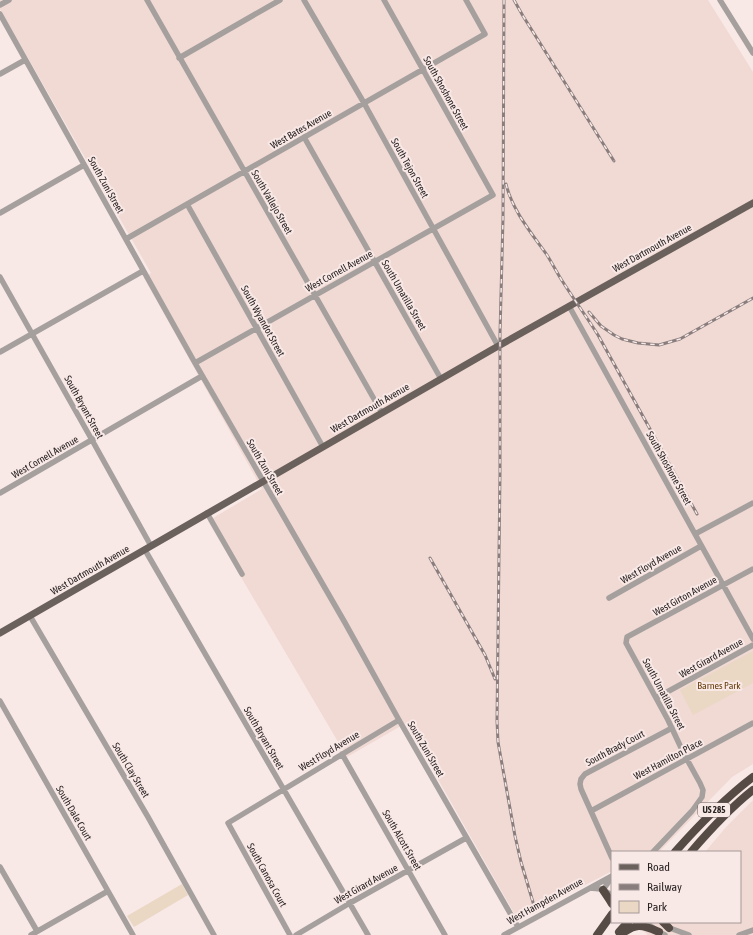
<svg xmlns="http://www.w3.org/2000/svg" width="753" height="935" font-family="'Asap Condensed',sans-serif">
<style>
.built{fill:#f1d9d4}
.green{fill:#ead7c4}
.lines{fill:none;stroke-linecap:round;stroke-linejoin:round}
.minor{stroke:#a5a09d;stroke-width:5.5}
.major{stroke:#6b615c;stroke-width:7}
.highway{stroke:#564b45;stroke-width:8}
.rail-casing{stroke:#897e7d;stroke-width:3}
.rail{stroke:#f8e8e6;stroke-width:1.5;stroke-dasharray:4.5;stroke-linecap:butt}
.labels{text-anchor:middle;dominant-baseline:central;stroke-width:4;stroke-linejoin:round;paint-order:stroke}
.shield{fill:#f8e8e6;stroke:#685f5e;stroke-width:1}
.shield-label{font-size:9px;font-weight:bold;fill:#2a2423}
.street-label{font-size:10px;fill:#2a2423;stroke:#f8e8e6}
.park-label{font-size:10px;fill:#653d0b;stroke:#f8e8e6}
</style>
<rect width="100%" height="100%" fill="#f8e8e6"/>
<path class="built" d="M0,0H708L753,72V764L732,777L659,852H612V871L518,920L406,723L347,757L208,521L262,489L144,278L151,273L0,9Z
M753,800V935H648L642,930L648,922H740V852H705L727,826Z"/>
<path class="green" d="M753,651V683L693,715L680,690Z
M182,884L188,895L134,927L127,916Z"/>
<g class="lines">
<path class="minor" d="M147,0L382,413
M304,0L364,103L498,346
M720,0L753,53
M0,5L9,0
M0,14L195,363L344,621L399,720L518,927
M179,58L280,0
M0,74L25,60
M304,137L441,379
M187,204L323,447
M0,213L84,165
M126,239L485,34L466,0
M0,277L92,440L151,546
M569,306L753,639
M0,352L143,271
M195,363L493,195L384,0
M0,493L202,376
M207,513L242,574
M695,534L753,503
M145,550L368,935
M609,598L701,546
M30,616L148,817L214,935
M656,698L753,645
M0,701L133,935
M342,754L445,935
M591,811L753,723
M653,852L692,811L702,797L703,790L700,783L684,754L668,720L626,643L627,637L753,569
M612,858L581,789L580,784L581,779L585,774L672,728
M0,867L37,931
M590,888L601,889L612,895
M603,890L612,877
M645,922L659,932L665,935
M667,927L689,935
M31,935L108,891
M290,935L228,823L399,720
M296,935L350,903L466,838
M504,935L612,876
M739,935L753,930"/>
<path class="major" d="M0,633L493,349L753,203"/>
<path class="highway" d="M675,852C699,825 724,799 753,777
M691,852C710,830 730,808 753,790
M603,890L609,899L612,904
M663,922L669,928
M619,932L628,922
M597,935L612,914
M620,935C636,923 641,924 659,932"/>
<g class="rail-casing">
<path id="rail" d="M504,0L503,218L500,334V473L497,721L498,742L515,836L521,862L535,909
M514,0L523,16L614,161
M506,184C512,210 532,234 547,255C552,263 556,271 561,279C573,298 586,316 598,335L697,514
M589,312L601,326L614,335L622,339L638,343L659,345L680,339L753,298
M430,558L485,655L495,679"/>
</g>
<use href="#rail" class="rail"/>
</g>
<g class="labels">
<rect class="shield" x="698" y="803" width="32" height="14" rx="3"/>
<g class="shield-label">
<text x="714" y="810">US 285</text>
</g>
<g class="street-label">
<text transform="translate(446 93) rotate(61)">South Shoshone Street</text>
<text transform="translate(301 129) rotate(-30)">West Bates Avenue</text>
<text transform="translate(410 168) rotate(61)">South Tejon Street</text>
<text transform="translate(106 185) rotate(61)">South Zuni Street</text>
<text transform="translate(272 202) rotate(60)">South Vallejo Street</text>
<text transform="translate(652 248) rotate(-29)">West Dartmouth Avenue</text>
<text transform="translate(339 271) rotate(-29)">West Cornell Avenue</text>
<text transform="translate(404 295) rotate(60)">South Umatilla Street</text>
<text transform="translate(263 321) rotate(61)">South Wyandot Street</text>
<text transform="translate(84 407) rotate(61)">South Bryant Street</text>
<text transform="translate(370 408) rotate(-30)">West Dartmouth Avenue</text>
<text transform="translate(45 457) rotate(-30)">West Cornell Avenue</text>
<text transform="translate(265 467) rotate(60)">South Zuni Street</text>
<text transform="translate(669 468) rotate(61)">South Shoshone Street</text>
<text transform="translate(651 564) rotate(-30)">West Floyd Avenue</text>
<text transform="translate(90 570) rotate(-30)">West Dartmouth Avenue</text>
<text transform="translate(685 596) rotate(-29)">West Girton Avenue</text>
<text transform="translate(711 658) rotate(-29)">West Girard Avenue</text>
<text transform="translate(664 694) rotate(62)">South Umatilla Street</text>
<text transform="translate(264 738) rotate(60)">South Bryant Street</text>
<text transform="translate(615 748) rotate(-28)">South Brady Court</text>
<text transform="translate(426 749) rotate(60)">South Zuni Street</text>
<text transform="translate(329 751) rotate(-31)">West Floyd Avenue</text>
<text transform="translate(668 759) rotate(-28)">West Hamilton Place</text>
<text transform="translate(131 770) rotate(59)">South Clay Street</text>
<text transform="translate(74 813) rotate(60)">South Dale Court</text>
<text transform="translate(402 840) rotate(60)">South Alcott Street</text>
<text transform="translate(267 875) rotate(61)">South Canosa Court</text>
<text transform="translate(366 884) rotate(-29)">West Girard Avenue</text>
<text transform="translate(545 901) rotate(-29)">West Hampden Avenue</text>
</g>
<g class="park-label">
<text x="719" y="685">Barnes Park</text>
</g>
</g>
<rect x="611" y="851" width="130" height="72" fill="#f8e8e6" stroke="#a69a98"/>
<rect x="619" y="864" width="20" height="6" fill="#6b615c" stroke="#a69a98"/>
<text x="647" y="871" font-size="12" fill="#2a2423">Road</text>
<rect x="619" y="884" width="20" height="6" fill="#897e7d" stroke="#a69a98"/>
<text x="647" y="891" font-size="12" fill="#2a2423">Railway</text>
<rect x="619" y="901" width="20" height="12" fill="#ead7c4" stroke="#a69a98"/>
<text x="647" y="911" font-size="12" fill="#2a2423">Park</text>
</svg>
